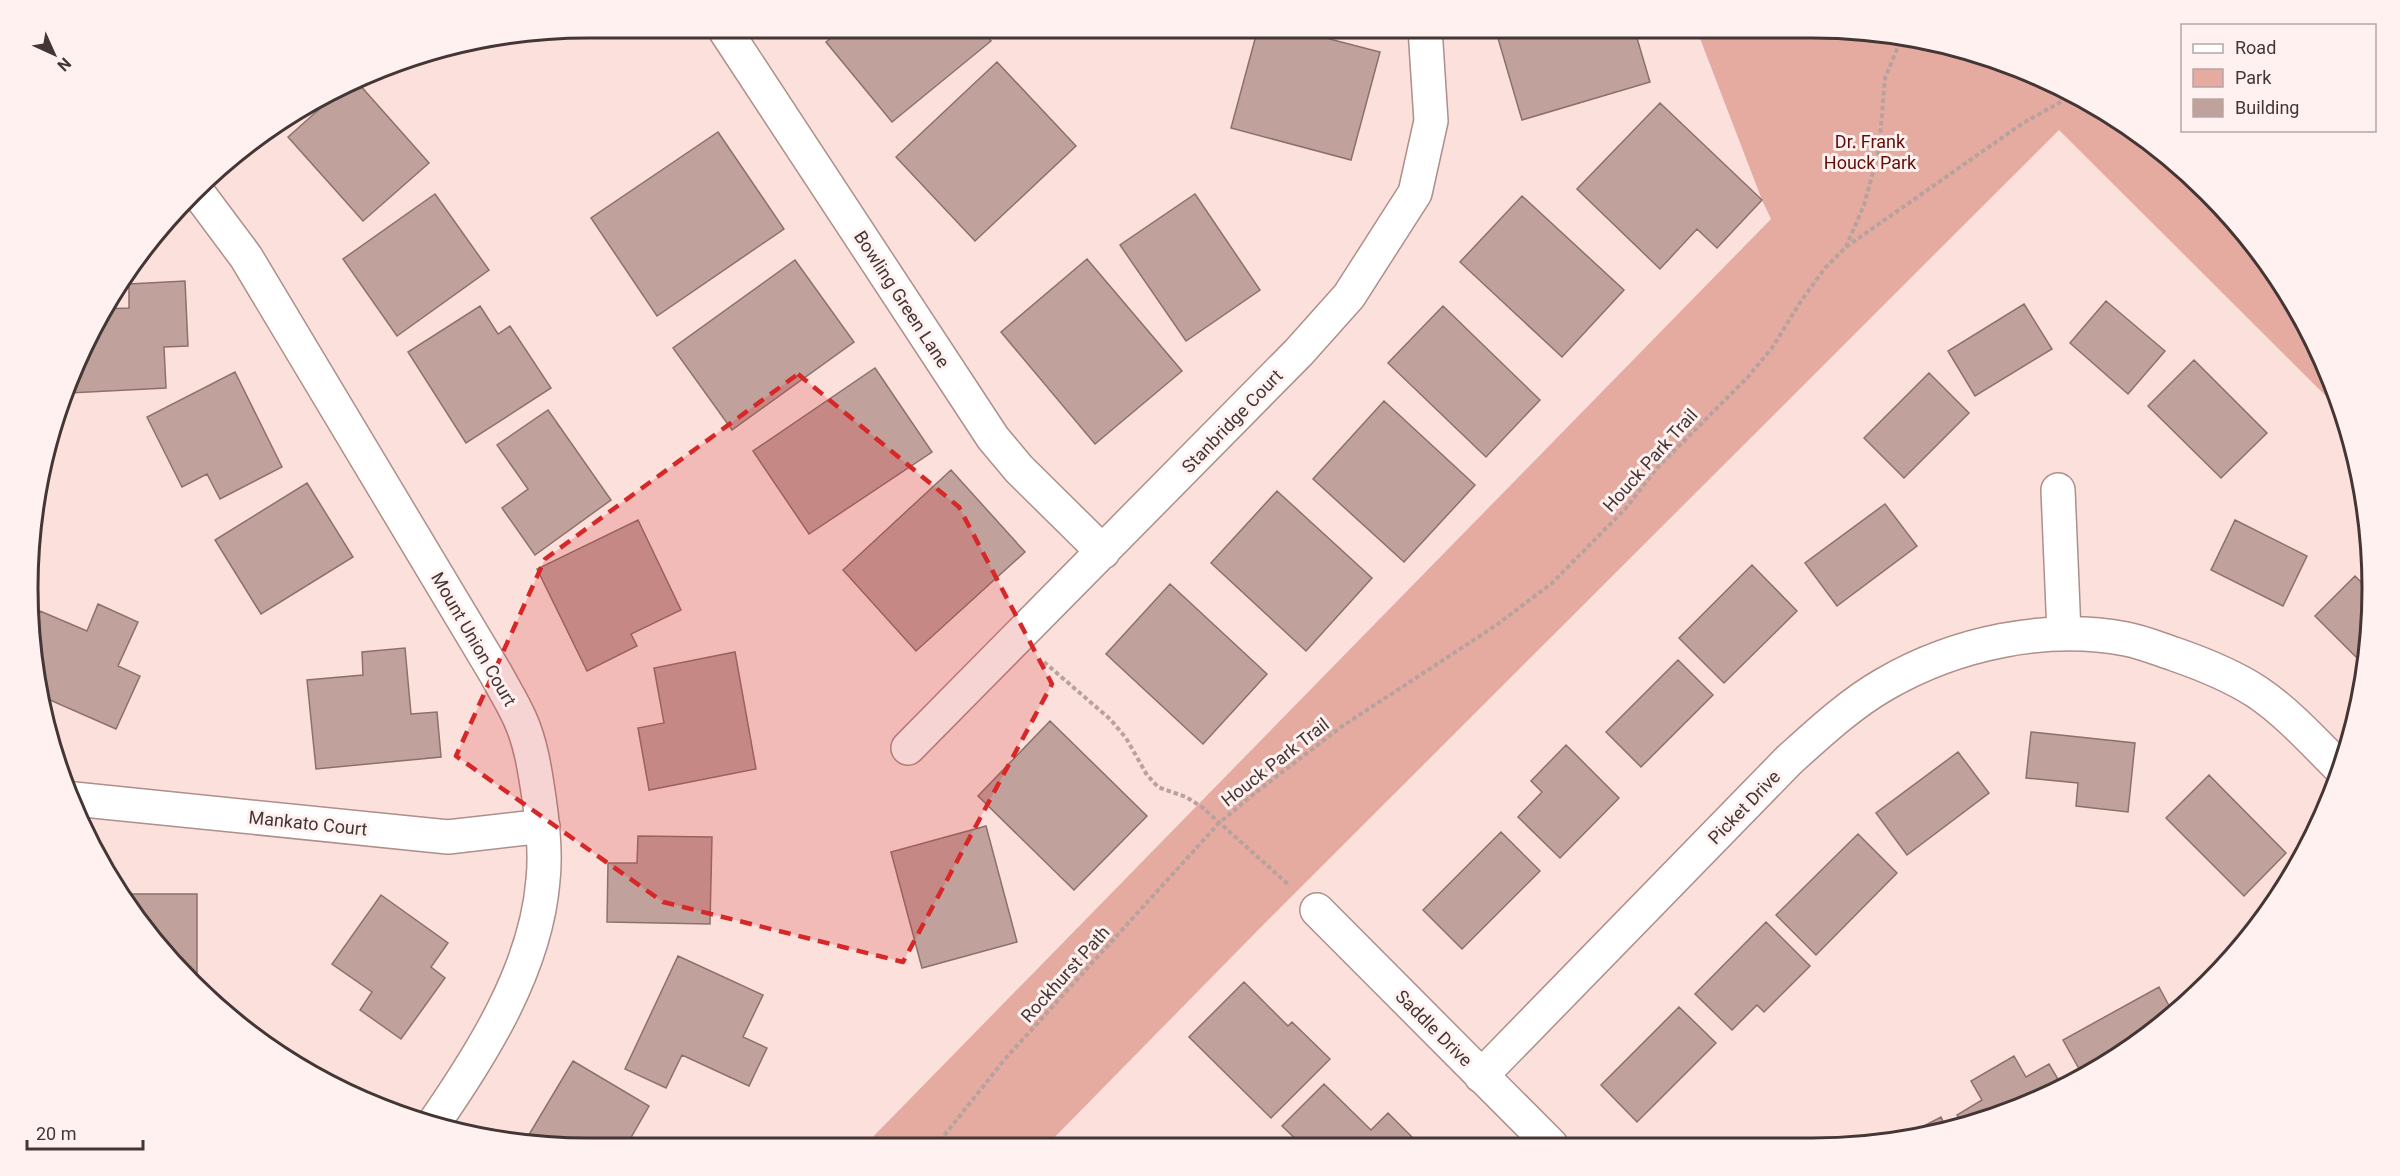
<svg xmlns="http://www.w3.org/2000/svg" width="2400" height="1176" font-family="Roboto,sans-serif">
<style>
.green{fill:#e5aba1}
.building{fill:#c1a19c;stroke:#8d706b;stroke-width:1.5}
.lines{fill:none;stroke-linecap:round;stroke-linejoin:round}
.street-casing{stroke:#ae8f8a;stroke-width:36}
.path{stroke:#b7a29e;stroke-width:4;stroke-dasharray:4.5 3;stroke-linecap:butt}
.street{stroke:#fff;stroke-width:33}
.marked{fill:#d62828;fill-opacity:0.2;stroke:#d62828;stroke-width:4.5;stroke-dasharray:12 8;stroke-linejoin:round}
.labels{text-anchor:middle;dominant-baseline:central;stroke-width:6;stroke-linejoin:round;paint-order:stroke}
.park-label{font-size:18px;fill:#630d09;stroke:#fff1ef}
.street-label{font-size:18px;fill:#433634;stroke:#fff1ef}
.rim{fill:none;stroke:#433634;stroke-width:3}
</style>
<rect width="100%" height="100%" fill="#fbe0dc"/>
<path class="green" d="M1696,28H1848L1957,46L2060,85L2153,143L2234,218L2298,307L2345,415L2059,130L1265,923L1046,1146L863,1147L1771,219L1762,200Z"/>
<path class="building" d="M844,27H980L991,41L892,122L826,42Z
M1211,28H1229L1220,37Z
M1258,28H1287L1380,52L1351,160L1231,128Z
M1495,28H1634L1650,82L1522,120Z
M997,62L1076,146L975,241L896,157Z
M358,83L429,163L363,221L288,137L333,97Z
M1660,103L1762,200L1717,248L1697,229L1660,269L1577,189Z
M718,132L784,229L657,316L591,218Z
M435,194L489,270L397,336L343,259Z
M1195,194L1260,290L1186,341L1120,245Z
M1522,196L1624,290L1562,357L1460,262Z
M1087,259L1182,371L1095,444L1001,332Z
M795,260L854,342L732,430L673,348Z
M185,281L188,346L164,347L166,388L70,393L102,309L129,308V284Z
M2106,301L2165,351L2128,394L2070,343Z
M2024,304L2052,349L1975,396L1948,351Z
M480,306L498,334L510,326L551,388L466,443L408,352Z
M1443,306L1540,400L1486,457L1388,363Z
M2194,360L2267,433L2221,478L2148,406Z
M875,368L932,452L809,534L753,451Z
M235,372L282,467L220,499L207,474L182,487L147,417Z
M1929,373L1969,413L1904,478L1864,438Z
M1384,401L1475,485L1404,562L1313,479Z
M548,410L611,500L535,555L502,508L528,489L497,445Z
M951,470L1025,552L916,651L843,570Z
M307,483L353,557L261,614L215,540Z
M1277,491L1372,578L1306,651L1211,563Z
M1885,504L1917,546L1837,606L1805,563Z
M638,520L681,610L631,634L637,646L587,671L537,569Z
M2235,520L2307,556L2283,606L2211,570Z
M1752,565L1797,611L1724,683L1679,638Z
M2355,576L2371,592L2372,624L2365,666L2315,616Z
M1170,584L1267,674L1203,744L1106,654Z
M98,604L138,622L118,666L140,676L116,729L43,697L32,662L33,626L40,611L87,631Z
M405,648L411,714L437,712L441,757L316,769L307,680L363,675L362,652Z
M735,652L756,769L649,790L638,728L664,723L654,668Z
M1678,660L1713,695L1641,767L1606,732Z
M1050,721L1147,816L1074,890L978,796Z
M2031,732L2135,743L2128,812L2076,806L2078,783L2026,778Z
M1566,745L1619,798L1560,858L1518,817L1542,792L1531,781Z
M1958,752L1989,793L1907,855L1876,813Z
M2209,775L2286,853L2244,896L2166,818Z
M986,826L1017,942L922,968L891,852Z
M1501,832L1540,871L1462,949L1423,910Z
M1858,834L1897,873L1816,955L1776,915Z
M638,836L712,837L710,924L607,922L608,863H637Z
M126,894H197V989L192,985Z
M2279,894L2268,911L2264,903Z
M381,895L448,943L431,967L445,978L401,1039L360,1010L372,992L332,964Z
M1766,922L1810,966L1764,1012L1757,1005L1732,1030L1695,994Z
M678,956L763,995L743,1037L767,1048L749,1086L682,1055L666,1088L625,1069Z
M1244,982L1288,1026L1292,1022L1330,1059L1271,1118L1189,1037Z
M2159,987L2173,1013L2153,1033L2082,1074L2063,1040Z
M1679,1007L1716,1043L1637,1122L1601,1085Z
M2014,1056L2026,1077L2049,1064L2062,1086L2026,1106L1962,1124L1957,1115L1982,1100L1971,1081Z
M573,1061L649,1106L625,1148H552L524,1143Z
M1324,1084L1371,1130L1388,1113L1420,1145L1303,1146L1282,1126Z
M1941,1117L1946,1128L1891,1143Z"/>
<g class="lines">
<g class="street-casing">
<path id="street" d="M723,27L993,438L1019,469L1103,552
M196,190L246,257L496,674C504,689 513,703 520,719C531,743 535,771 539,798C543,825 546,853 543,880C536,969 482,1054 432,1126
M2058,490L2064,633
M908,748L1299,352L1349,296L1415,193L1431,121L1425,28
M74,799L448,837L543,826
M1317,910L1551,1145
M1481,1076L1789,760C1819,733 1850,704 1885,684C1956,643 2046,624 2126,639C2142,642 2159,649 2174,654C2203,664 2231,675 2257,692C2287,712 2315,743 2341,769"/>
</g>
<path class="path" d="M1846,247L1864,205L1879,150L1885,78L1902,37
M1044,662L1110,719L1126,738L1147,775L1158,787L1186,797L1202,807L1290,886
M935,1147L1005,1059L1219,823L1255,793L1341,727L1495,626L1552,583L1626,508L1657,468L1747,378L1772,348L1801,301L1825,268L1846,247L2023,123L2075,94"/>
<use href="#street" class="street"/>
</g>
<path class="marked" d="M798,374L959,507L1052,684L903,962L663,902L456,756L545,559Z"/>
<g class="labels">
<g class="park-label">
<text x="1870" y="141">Dr. Frank<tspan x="1870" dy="21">Houck Park</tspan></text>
</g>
<g class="street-label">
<text transform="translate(902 299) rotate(57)">Bowling Green Lane</text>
<text transform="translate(1232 421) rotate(-46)">Stanbridge Court</text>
<text transform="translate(1650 460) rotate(-48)">Houck Park Trail</text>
<text transform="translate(474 639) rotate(60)">Mount Union Court</text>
<text transform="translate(1275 762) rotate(-38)">Houck Park Trail</text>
<text transform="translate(1744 807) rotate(-46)">Picket Drive</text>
<text transform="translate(308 823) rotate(6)">Mankato Court</text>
<text transform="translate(1065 974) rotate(-48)">Rockhurst Path</text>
<text transform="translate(1434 1028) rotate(45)">Saddle Drive</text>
</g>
</g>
<path d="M0 0H2400V1176H0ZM588 38H1812A550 550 0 0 1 2362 588V588A550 550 0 0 1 1812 1138H588A550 550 0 0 1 38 588V588A550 550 0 0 1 588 38Z" fill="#fff1ef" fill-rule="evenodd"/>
<path class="rim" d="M588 38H1812A550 550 0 0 1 2362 588V588A550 550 0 0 1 1812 1138H588A550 550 0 0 1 38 588V588A550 550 0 0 1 588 38Z"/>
<rect x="2181" y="24" width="195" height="108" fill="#fff1ef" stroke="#b4a6a4" stroke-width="1.5"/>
<rect x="2193" y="44" width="30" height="9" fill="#ffffff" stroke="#b4a6a4" stroke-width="1.5"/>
<text x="2235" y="54" font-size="18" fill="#433634">Road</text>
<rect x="2193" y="69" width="30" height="18" fill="#e5aba1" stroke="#b4a6a4" stroke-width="1.5"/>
<text x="2235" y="84" font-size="18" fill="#433634">Park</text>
<rect x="2193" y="99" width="30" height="18" fill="#c1a19c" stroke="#b4a6a4" stroke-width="1.5"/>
<text x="2235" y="114" font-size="18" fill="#433634">Building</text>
<g transform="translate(54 54) rotate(135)" stroke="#fff1ef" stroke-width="4.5" paint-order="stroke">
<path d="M0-4.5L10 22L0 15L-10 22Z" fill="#433634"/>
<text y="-9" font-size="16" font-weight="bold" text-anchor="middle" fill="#433634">N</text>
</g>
<path d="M27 1140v9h116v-9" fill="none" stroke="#433634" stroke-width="3"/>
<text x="36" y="1140" font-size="18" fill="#433634" stroke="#fff1ef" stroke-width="4.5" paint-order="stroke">20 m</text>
</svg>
